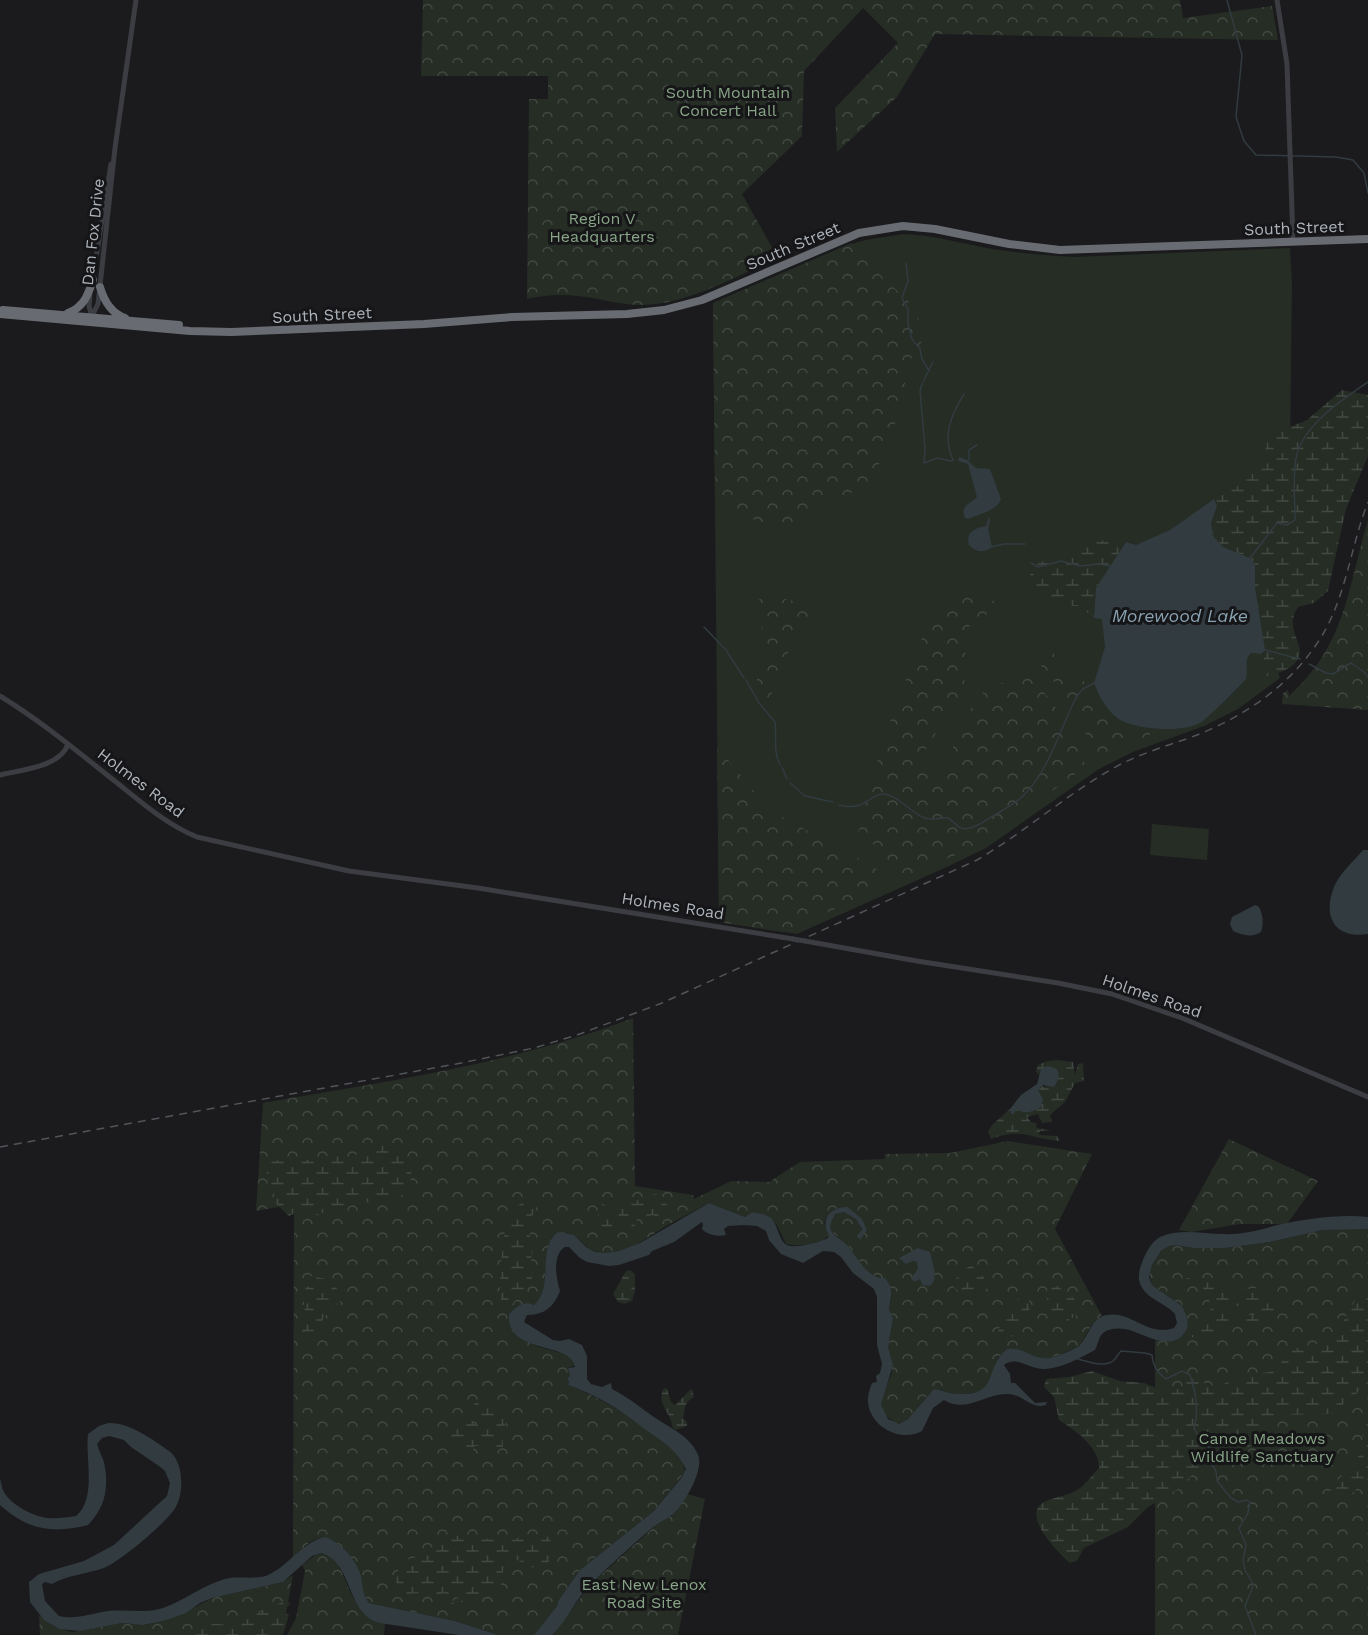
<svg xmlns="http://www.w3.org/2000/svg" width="1368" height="1635" font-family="'Work Sans',sans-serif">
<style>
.green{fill:#252d25}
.forest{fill:url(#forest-crowns)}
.wetland{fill:url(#wetland-marsh)}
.water{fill:#313b40}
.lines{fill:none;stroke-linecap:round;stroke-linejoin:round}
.stream{stroke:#313b40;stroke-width:1.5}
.minor{stroke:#3c3d42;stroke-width:5}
.highway{stroke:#686c72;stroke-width:8}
.rail{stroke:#515458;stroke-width:1.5;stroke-dasharray:8 6;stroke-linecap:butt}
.minor-bridge{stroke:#3c3d42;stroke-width:5}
.labels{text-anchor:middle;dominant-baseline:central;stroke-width:6;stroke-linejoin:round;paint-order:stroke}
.park-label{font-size:16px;fill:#88a587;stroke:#161618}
.street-label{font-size:16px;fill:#aeb4bb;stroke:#161618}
.water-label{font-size:18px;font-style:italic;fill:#89a3b3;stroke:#161618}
</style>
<defs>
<pattern id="forest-crowns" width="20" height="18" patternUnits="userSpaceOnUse" patternTransform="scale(1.5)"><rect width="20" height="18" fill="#252d25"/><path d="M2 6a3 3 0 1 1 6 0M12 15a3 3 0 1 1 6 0" fill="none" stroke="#424943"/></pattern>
<pattern id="wetland-marsh" width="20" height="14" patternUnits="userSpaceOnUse" patternTransform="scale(1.5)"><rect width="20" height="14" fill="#252d25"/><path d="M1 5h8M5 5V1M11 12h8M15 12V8" fill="none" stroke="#424943"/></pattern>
</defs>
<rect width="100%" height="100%" fill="#1b1b1d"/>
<path class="green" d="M904,234C931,235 956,242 982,247C1013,253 1044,255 1075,257L1290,248L1292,283L1288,626L1267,629L1280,678L1238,709L1204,726L1133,752L1099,769L986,848L949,866L797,934L719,922L713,303L848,245L865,240Z
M1152,824L1209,829L1207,860L1150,855Z"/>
<path class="forest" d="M423,0H1180L1183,18L1272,6L1278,40L935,34L897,97L837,152L835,108L898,43L863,8L804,71L802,136L742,194L778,258C736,276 689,304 642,305C620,305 599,298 578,296C561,294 543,295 527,299L529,99H548V76H421Z
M852,243L857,253L908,301L922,325L921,345L912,357L907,369L903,401L884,455L866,486L861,489L840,497L785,528L768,529L744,513L715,503L713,303Z
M1368,520V710L1282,704L1283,693L1288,690L1289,696C1346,645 1348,587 1368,520Z
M974,593L988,597L995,602C995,618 984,612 975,620C969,624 965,635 961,641C962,648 966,652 967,659C967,662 963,698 962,701C957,715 902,757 934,770C964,765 949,748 954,730L990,684L1003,683L1024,672L1029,673L1062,716L1086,766L1040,800L1028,811L1000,831L963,852L904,877L873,844L857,836L865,810L868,790L889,725L924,633L928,627L939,618L955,597Z
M768,595L818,607L819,611L795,628L792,633L786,665L769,699L766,700C746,683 764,669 766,651C768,634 754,619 758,600Z
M1043,644C1065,653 1046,676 1089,682C1099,719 1120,726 1155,732L1095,760C1086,726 1068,700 1047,673C1041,665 1033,659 1035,648Z
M717,747L771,811L869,864C880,872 886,873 883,888L783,932L719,922Z
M633,1018L635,1186L693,1195L694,1199L731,1181L769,1182L800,1162L885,1159V1154L950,1153L1008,1141L1092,1154L1055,1229L1102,1316L1091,1326L1080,1345L1063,1354L1047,1359H1038L1019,1350L1007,1349C993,1360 995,1368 990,1382C986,1393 964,1395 955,1394C948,1393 943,1390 936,1389C922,1397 914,1421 897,1424L886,1416L881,1404V1398L892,1373L888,1347L893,1318L889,1309C893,1295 892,1289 883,1278C867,1279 856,1254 846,1244C841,1239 836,1236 831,1231L830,1225L835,1214C848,1208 859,1219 862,1231L867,1230L861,1219L848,1207C837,1206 827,1212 824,1223L829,1235C822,1244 797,1247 786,1244L777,1225L769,1216L757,1214L745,1217L709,1203C696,1210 682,1217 668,1225C648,1236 630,1254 605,1253C578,1253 582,1224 552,1237C550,1243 548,1249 547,1255C544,1272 549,1292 534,1305C524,1301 516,1307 509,1314L515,1334L536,1346L568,1355L576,1365L568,1368L570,1376L567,1378L569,1382L568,1385C594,1394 685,1443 685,1472L654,1511L580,1570L558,1601L557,1606L534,1635H498L455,1621L369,1603C356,1581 361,1561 336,1543C328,1537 320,1536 310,1542C304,1546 300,1553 293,1558L294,1204L256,1211L263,1103C389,1081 513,1064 633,1018Z
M1229,1139L1318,1181L1287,1224H1240L1191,1232L1179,1230Z
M1362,1228L1368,1229V1635H1155V1340L1168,1341L1177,1340L1182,1306L1152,1285L1149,1273L1152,1265L1161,1251L1169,1246L1176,1245L1193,1248H1225L1270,1242L1323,1230Z
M687,1494L705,1499L678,1635H552L591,1584L655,1526L671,1516L679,1508Z
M318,1553C343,1553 344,1588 357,1603C364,1611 376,1617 385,1623L384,1635H287L296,1618L305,1571L302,1565Z
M293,1575L285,1619L278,1635H40L39,1615L55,1627L72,1632L122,1623L146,1625L184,1613L212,1598L283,1582Z"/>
<path class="wetland" d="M1342,390L1368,395V456L1346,509L1328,591L1314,603L1298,607C1280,634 1317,649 1289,668C1280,673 1272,676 1261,677L1265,650L1255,587V565L1250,558L1223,547L1213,536L1211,523L1217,506L1214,499L1238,486L1263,461L1268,436L1307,420Z
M1091,537L1114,544L1126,542L1096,588L1094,617L1078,606H1073C1060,601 1014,585 1036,565C1043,559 1055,560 1063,556C1074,551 1081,541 1091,537Z
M1057,1060L1073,1062L1075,1075L1078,1064L1083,1063L1084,1081L1075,1083L1065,1102L1051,1114L1050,1116L1052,1120L1051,1122L1042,1123L1038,1114L1027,1117L1031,1122L1036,1123L1037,1128L1050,1130L1040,1131L1039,1135L1057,1136L1060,1141C1032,1139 1022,1127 991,1139L988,1132L992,1125L1011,1108L1010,1113L1017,1109L1025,1112L1043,1099L1038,1090L1042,1086L1046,1087L1038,1072V1075L1036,1071L1038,1065L1047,1061Z
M372,1144C387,1144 408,1152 411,1169C412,1176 410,1183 409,1189C397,1203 385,1199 370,1202C352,1205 325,1209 311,1219L295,1213L289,1216L273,1201L275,1190L266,1176L268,1166L272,1160L287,1161L296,1157L307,1160L337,1154L350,1157L356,1155L365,1147Z
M627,1195L631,1196L635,1201L655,1194L664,1197L668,1209L667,1218L662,1221L653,1215L639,1218L634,1227H630L626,1218H620L616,1210L618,1200Z
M532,1199L536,1202V1207L528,1225L533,1250L531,1258L532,1280L523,1296L518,1297L510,1307H503C497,1291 502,1249 505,1231C506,1224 511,1217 513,1209L524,1201Z
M603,1204L607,1206L613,1223L611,1230L602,1232L594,1231L592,1226L598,1220V1208Z
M973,1265L984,1278L987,1288C979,1300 960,1296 952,1285C956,1277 965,1267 973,1265Z
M630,1270L635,1274V1291L632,1301L624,1304L618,1302L613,1294L626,1271Z
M307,1275L331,1280L339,1292L341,1300C337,1307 327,1311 323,1319C319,1328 321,1342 305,1335L301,1326L305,1314L303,1291L310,1284L306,1279Z
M1185,1278H1189L1199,1282L1220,1281L1233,1290L1259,1288L1272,1294L1274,1297C1280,1320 1263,1327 1243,1328L1237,1323V1317L1256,1314L1257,1312L1244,1306H1233C1230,1311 1232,1315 1229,1320C1225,1331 1211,1337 1201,1341L1192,1337L1191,1333L1207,1324L1211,1312L1209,1303L1210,1296L1202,1287L1188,1284Z
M1054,1284C1061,1288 1079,1301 1082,1308L1080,1313L1061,1325L1050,1321C1044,1312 1048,1298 1047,1288Z
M1368,1289V1388H1363L1335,1411L1328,1414L1277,1415L1270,1417L1252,1445L1243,1452L1223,1457L1212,1468L1198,1469L1178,1489L1148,1507L1128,1527L1084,1548L1077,1561L1070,1563C1059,1554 1025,1519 1040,1505C1049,1497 1065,1497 1075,1491C1084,1487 1092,1475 1099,1468C1100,1448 1075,1430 1059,1420L1054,1397L1044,1387L1046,1379L1069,1377L1092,1371L1120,1381L1144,1383L1167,1392L1182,1388L1186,1381L1194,1379L1216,1387L1242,1376L1270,1372L1283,1361L1294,1349L1333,1340L1358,1295Z
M1024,1293C1041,1307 1017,1338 1001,1343L997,1339C997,1323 1015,1309 1020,1294Z
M664,1388L667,1389L671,1402L675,1405L690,1390L692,1389L694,1397C683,1403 686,1408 683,1418L687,1422V1426L675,1430L672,1426C672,1413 655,1405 664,1388Z
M483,1397L488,1399L492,1407L505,1419L506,1422L502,1432L503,1448L487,1450L481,1446H475L473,1450L476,1459L475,1461C456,1457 438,1428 460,1416L482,1428L499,1429C494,1419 479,1421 473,1405Z
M1368,1413V1475L1355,1491L1344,1499L1336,1498L1330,1493C1335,1478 1352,1470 1359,1455C1365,1442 1360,1426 1368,1413Z
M532,1533L549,1537L556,1554L555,1557C550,1559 547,1563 543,1566C532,1573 520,1558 510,1558L504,1565L500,1589L494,1594L462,1601L453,1595L442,1593L444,1597L457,1602L450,1605L420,1593L407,1594L397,1584L395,1579L398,1573L399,1565L406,1560L424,1555L433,1546L455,1535L462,1537L491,1539L504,1543Z
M287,1601L290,1603V1605L280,1611L289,1615L283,1635H191L210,1624L240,1625C248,1617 275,1604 287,1601Z"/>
<path class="water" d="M959,457L967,460L976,468L990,469L1001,499C997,511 979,514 968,519L965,518C960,505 970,504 977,497L968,464L958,461Z
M1214,499L1217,506L1211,523L1213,536L1223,547L1250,558L1255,565V587L1265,650L1261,654L1251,653C1243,661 1249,669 1246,679C1232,694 1218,708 1203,721C1186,734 1133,730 1117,718C1106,709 1099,696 1094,683L1105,647L1102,619L1094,618L1096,588L1126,542L1136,545L1170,530Z
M989,516L990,521L988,528L992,547C984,554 976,552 969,545C965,532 975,528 986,526Z
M1363,850H1368V934C1335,939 1322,917 1334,887C1340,873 1353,862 1363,850Z
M1255,905L1259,907C1263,915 1264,923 1261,932C1252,938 1242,935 1233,931L1230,924L1232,917Z
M1048,1066L1057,1069L1059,1078L1054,1087L1043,1085L1038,1090L1043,1099L1041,1107C1033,1112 1024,1115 1017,1109L1013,1114H1011L1010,1109L1021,1095L1037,1084L1041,1069Z
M709,1203L745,1217L753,1212C759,1214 767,1214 771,1218C778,1225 778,1237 785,1244C792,1250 820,1242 828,1238L829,1235C819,1219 831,1206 848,1207L862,1219L867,1230L860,1240L858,1236L862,1229L856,1219L844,1212L835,1214C833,1219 828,1226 832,1232C835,1237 843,1240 847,1245C857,1256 868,1280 885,1278C894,1288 891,1297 889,1309L893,1318L888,1347L893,1365L881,1404L888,1419L899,1424L908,1419L934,1389C943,1390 949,1394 957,1394C1001,1396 983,1368 1007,1349C1028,1346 1034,1366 1060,1355C1064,1354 1078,1347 1080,1345C1089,1335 1092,1317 1107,1315C1131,1310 1147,1337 1174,1328L1177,1323L1175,1314C1164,1301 1143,1299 1139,1280C1137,1269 1149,1242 1160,1237C1181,1228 1202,1234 1223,1234C1242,1235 1260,1230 1277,1225C1306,1219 1339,1214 1368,1217V1229L1323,1230L1270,1242L1225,1248H1193L1176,1245L1169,1246L1161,1251L1152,1265L1149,1277L1152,1285L1182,1306C1186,1314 1191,1324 1185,1332C1171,1354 1142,1332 1125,1329C1119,1328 1112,1328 1106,1331C1098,1335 1099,1343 1095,1350C1080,1358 1062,1368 1045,1369C1030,1370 1017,1355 1004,1365L1010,1374L1011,1383H1015L1035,1403L1047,1402L1046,1405C1031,1410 1023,1394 1008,1394C985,1393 966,1414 944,1400L933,1408L922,1431C901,1443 870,1427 868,1402C867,1396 870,1389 872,1383L877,1382L876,1376L880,1373L882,1364L877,1345V1297L874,1289L853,1273L841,1257L834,1252L823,1251L803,1263L781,1254L769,1240L766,1231L757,1226L743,1225L728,1226L724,1229L726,1235C718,1237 707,1235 702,1229L703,1225L702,1222L674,1242L652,1251L649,1255L619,1265L609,1266L587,1262L580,1258L569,1247H565C552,1255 556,1278 560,1291C554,1307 544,1315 527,1315L524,1322L553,1340L560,1341L569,1339L582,1345L587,1356V1379L591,1384L602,1387L611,1383L612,1389C628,1397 642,1409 657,1419C672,1429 691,1437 698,1455C704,1469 687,1498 678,1509C671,1518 661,1521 652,1528C631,1546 610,1565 591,1584C575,1599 568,1620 552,1635H534L557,1606L558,1601L580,1570L654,1511L682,1477L686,1469C674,1445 657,1439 638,1424C617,1407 593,1394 568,1385L569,1382L567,1378L570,1376L568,1368L575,1367C572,1341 505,1355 509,1314C516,1307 524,1300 534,1305C555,1286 536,1247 558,1232L574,1235L586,1247L595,1252L605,1253L619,1251L640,1243Z
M918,1248L930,1252L935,1273L934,1281L930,1286L922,1285L920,1279L914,1282L911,1278L918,1269L917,1262L913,1261L906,1264L899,1258Z
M108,1423C129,1422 152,1439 169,1451C177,1456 181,1470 181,1479C182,1489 180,1501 174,1510C163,1525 121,1561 104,1568C87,1574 67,1575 52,1584L45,1582L42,1584L45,1601L59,1616C76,1620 92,1613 108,1611C127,1609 145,1614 163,1608C185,1600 203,1585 225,1579C239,1575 258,1581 270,1574C289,1565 306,1539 326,1537C342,1544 356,1559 361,1576C363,1587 362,1592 369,1603L455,1621L498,1635H459L380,1623C346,1615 353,1561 321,1553L312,1556L283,1582L212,1598L200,1603L186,1613L163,1621L143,1625L122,1623L80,1631L59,1629L44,1620L30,1602L29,1582L39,1574L84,1561L114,1545L167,1496L170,1483L165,1471L159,1466L131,1447L124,1440L109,1436L102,1438L97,1444C99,1451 102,1456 104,1462C109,1486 106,1507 88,1525C52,1534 28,1530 0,1505V1479C2,1484 1,1487 4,1492C10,1504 34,1517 48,1518C56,1519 68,1517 76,1516C97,1499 85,1457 88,1434L99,1426Z"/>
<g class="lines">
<path class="stream" d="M1227,0L1242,55L1236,117L1244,141L1256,155L1336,157L1353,160L1364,173L1368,193
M906,263L908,281L902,298L908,309V324L912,339L920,349L922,359L929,371
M923,382L933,362
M922,384L920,391L925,449L924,463L938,458L950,461L954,460
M953,460C942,436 951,415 964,394
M969,460V450L977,445
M991,547L1004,544H1025
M1250,558L1277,523L1287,525L1295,520C1295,502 1292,471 1297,454C1305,424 1343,399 1368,382
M1031,563L1038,567L1061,561L1080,566L1099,564L1110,566
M704,627L726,650L744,678
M1265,650L1300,659
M1309,664L1326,673L1333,674L1351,663L1364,672L1368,677
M746,680L759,703L775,722C777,737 773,752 780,765
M782,767L787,779
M790,783L805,796L833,802
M839,805C867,812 869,793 884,794C900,796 910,813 925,818C932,821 941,817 948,818C952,820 955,824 959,827C969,833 985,821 993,816C1004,809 1015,804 1024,795C1050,769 1060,728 1077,696L1083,689L1094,683
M1078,1359C1088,1362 1106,1368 1114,1360C1117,1357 1118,1354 1121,1351L1145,1353L1152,1355C1153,1366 1157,1372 1166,1379L1182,1371L1190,1375C1196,1392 1199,1411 1194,1428L1197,1434H1209V1459L1216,1471L1217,1481L1231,1498L1238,1502L1247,1500L1250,1502L1248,1513L1239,1528L1246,1545L1243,1560L1245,1570L1253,1584L1252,1589L1245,1606L1256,1635"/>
<path class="minor" d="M1277,0L1287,64L1293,241
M92,283L111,164
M90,295L89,306L92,317
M91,318L98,304L115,148L136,0
M0,696C41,721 78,752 116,782C142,803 166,824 197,837L349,871L478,888L793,939
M0,775C20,770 61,767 68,744
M805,941L917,961L1058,983L1112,994L1182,1018L1368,1097"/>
<path class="highway" d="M100,287C104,301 111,313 125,318
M3,310L179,325
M68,313C84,307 88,295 93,280
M0,314L190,331L231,332L424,324L512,317L627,314L664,310L702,300L859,233L903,226L935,229L1009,244L1060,250L1368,239"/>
<path class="rail" d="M0,1147L456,1064L534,1048L577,1035L662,1003L977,860C1027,831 1070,791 1121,764C1143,753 1166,746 1189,738C1240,719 1287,689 1318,642C1346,600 1350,548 1368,502"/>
<path class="minor-bridge" d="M793,939L805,941"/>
</g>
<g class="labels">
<g class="park-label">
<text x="728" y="92">South Mountain<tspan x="728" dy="18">Concert Hall</tspan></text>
<text x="602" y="218">Region V<tspan x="602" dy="18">Headquarters</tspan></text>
<text x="1262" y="1438">Canoe Meadows<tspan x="1262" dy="18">Wildlife Sanctuary</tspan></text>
<text x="644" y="1584">East New Lenox<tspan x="644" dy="18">Road Site</tspan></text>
</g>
<g class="street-label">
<text transform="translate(1294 228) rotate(-2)">South Street</text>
<text transform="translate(93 232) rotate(-84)">Dan Fox Drive</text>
<text transform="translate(793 246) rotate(-23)">South Street</text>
<text transform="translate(322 315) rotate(-3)">South Street</text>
<text transform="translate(141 783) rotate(37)">Holmes Road</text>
<text transform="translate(673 906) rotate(9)">Holmes Road</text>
<text transform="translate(1152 996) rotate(19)">Holmes Road</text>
</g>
<g class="water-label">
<text x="1180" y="615">Morewood Lake</text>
</g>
</g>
</svg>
